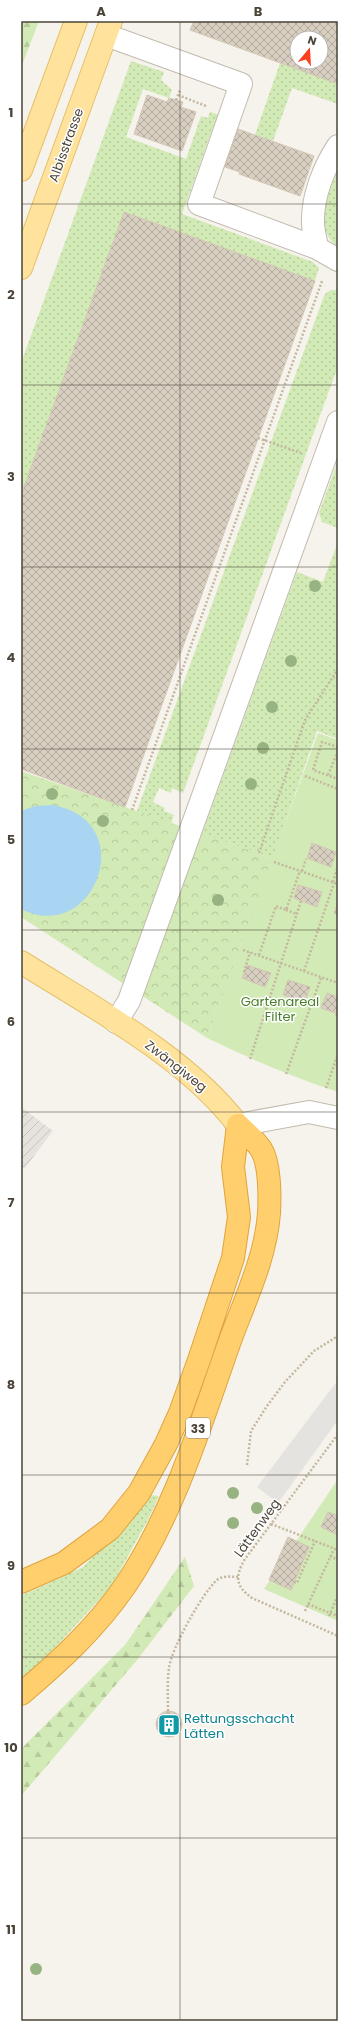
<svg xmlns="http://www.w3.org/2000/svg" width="359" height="2042" font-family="Poppins,sans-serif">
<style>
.industrial{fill:url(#industrial-furrows)}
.grass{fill:url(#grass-dots)}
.forest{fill:url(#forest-firs)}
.park{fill:url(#park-crowns)}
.garden{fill:#d2eab5}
.parking{fill:#e5e3e0}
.water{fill:#a9d4f2}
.building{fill:url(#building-cross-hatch);stroke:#d3c7b4;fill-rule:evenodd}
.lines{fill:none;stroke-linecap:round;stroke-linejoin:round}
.minor-casing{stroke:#c2bbae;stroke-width:24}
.major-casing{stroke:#e6c16a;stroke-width:24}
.highway-casing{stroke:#e0a43c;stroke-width:24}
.path{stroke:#c4b79f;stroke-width:2.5;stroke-dasharray:2 2;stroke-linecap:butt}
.minor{stroke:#fff;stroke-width:22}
.major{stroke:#ffe39c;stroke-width:22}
.highway{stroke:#ffcf6e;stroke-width:22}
.tree{fill:#97b381}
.grid{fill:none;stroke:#4b4439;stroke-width:1;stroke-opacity:0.55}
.labels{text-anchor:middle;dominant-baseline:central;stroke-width:3;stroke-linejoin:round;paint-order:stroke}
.shield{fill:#fff;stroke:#817c74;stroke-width:1}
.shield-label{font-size:12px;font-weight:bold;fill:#4b4439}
.street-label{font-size:13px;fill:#4b4439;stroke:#fff}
.park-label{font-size:13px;fill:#4a7f2a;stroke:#fff}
.culture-label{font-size:13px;fill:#0d838f;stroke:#fff;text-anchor:start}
.neatline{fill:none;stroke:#4b4439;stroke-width:1.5}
.grid-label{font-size:13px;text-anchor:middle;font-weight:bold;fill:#4b4439}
</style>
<defs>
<pattern id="industrial-furrows" width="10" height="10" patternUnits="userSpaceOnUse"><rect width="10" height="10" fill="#e6e2dd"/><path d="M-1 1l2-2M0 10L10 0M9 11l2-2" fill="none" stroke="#c7c3be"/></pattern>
<pattern id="grass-dots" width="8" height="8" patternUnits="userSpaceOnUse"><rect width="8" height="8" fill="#d2eab5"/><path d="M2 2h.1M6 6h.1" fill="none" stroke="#b6ca9c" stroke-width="1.8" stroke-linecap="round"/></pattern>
<pattern id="forest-firs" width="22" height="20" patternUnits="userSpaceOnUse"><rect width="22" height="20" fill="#d2eab5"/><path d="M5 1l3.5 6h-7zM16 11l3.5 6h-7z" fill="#b6ca9c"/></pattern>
<pattern id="park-crowns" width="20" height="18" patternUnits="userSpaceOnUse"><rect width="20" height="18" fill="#d2eab5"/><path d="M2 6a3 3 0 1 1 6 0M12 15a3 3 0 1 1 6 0" fill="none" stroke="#b6ca9c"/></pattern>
<pattern id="building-cross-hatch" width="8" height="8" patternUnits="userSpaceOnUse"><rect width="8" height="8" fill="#d8cfc1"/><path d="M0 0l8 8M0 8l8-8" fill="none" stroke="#b1aa9e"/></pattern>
</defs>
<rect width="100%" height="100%" fill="#f6f3ec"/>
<path class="industrial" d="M21,1107L53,1131L25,1168L21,1167Z"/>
<path class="grass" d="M131,61L164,72L161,80L172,90L169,98L143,89L126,137L186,159L201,116L208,118L210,112L223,116L221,123L215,122L182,214L313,262L319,268L315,281L124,212L21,495V363Z
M280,63L338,84V104L292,88L273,141L255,135Z
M338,170V247C311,226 328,196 338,170Z
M332,290H338V366L183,793L172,788L171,793L159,788L153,802L165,808L164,811L174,815L171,824L137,811L324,296L327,292Z
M338,461V528L322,522L319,513Z
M336,547L338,548V739L317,731L273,858L202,834L297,572L323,582Z
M151,1495L159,1496L150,1516L111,1587L35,1669L21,1680V1596L83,1567Z"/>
<path class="forest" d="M21,21H39L21,68Z
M185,1557L194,1586L137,1660L21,1796V1749L125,1645Z"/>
<path class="park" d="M21,771L273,858L207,1038L21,917Z"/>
<path class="garden" d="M318,733L338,740V1092C293,1077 250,1059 207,1038Z
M338,1479V1621L264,1589Z"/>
<path class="parking" d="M338,1380V1420L278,1503L257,1487Z"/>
<path class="water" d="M54,805C60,807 66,808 72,811C134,841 88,943 21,909V811L35,806Z"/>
<path class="building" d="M194,21H338V84L190,30ZM297,38H321V62H297Z
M147,95L167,102L169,98L183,102L181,107L196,112L182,151L134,134Z
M238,129L314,156L300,196L239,174L240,172L225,167Z
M124,212L315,281L125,807L21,769V495Z
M312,843L336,852L331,867L307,858Z
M298,885L322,892L317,907L294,898Z
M338,903V915L334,913Z
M247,965L271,973L265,987L242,978Z
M288,980L310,987L305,1002L283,995Z
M327,993L338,997V1014L321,1008Z
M328,1512L338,1516V1535L321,1527Z
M288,1537L309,1547L291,1590L269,1580Z
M156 1724a13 13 0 1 1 26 0a13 13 0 1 1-26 0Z"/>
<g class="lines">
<g class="minor-casing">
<path id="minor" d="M106,35L241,84L199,204L317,248
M338,146C324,167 312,197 313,223C313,231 316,240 317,248L338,260
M116,1022L129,1001L338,422
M238,1125L309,1112L338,1118"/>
</g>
<g class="major-casing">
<path id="major" d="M21,170L76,21
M21,268L111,21
M21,962C92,1007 187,1057 238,1125"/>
</g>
<g class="highway-casing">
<path id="highway" d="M21,1582L64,1563L110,1529L139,1493L166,1444L180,1413L199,1360L233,1258L239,1217L233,1167L238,1125
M21,1694C59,1662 96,1628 125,1586C175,1512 201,1422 231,1338C246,1298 266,1256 269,1213C270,1196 270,1163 261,1149C255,1140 245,1132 238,1125"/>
</g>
<path class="path" d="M178,95L206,106
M176,100L180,90
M258,438L301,453
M338,747L322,742L313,770L338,779
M328,775L338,751
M305,776L338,789
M132,810L322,281
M259,853L305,720L338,669
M274,862L338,884
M302,871L306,859
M333,882L338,866
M286,910L297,914
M243,950L338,983
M259,955L276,906L286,910L300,871
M304,971L334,883
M244,972L250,952
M336,1014L338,1016
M250,1059L301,901
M286,1074L321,978
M326,1088L338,1054
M338,1434L245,1559C235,1576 235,1586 252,1598L338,1636
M247,1465L251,1431L267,1406L285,1382L314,1351L338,1336
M271,1524L338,1550
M330,1556L338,1560
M294,1582L297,1583L315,1541
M308,1604L330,1613
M305,1611L334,1549
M330,1613L338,1616
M329,1616L338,1595
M168,1711C168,1697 167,1682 169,1668C171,1649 203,1592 217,1580C223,1575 231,1577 238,1577"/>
<use href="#minor" class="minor"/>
<use href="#major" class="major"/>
<use href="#highway" class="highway"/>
</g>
<g class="tree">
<circle cx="315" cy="586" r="6"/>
<circle cx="291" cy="661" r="6"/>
<circle cx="272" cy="707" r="6"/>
<circle cx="263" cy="748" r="6"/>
<circle cx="251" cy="784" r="6"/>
<circle cx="52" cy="794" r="6"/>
<circle cx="103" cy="821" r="6"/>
<circle cx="218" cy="900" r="6"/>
<circle cx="233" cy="1493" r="6"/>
<circle cx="257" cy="1508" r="6"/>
<circle cx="233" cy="1523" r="6"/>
<circle cx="36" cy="1969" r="6"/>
</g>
<path class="grid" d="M180,21V2021M21,204H338M21,385H338M21,567H338M21,749H338M21,930H338M21,1112H338M21,1293H338M21,1475H338M21,1657H338M21,1838H338"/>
<defs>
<g id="building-square" transform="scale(1.15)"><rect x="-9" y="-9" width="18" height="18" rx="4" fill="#0f9aa8" stroke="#fff"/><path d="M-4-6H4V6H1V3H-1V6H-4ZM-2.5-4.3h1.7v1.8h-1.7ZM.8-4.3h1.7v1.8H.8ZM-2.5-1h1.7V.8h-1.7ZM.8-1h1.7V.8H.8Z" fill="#fff"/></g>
</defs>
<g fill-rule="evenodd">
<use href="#building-square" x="169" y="1725"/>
</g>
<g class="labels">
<rect class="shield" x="186" y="1418" width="24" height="20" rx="3"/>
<g class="shield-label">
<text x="198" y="1428">33</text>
</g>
<g class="street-label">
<text transform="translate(66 145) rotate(-70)">Albisstrasse</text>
<text transform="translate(176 1066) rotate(38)">Zwängiweg</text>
<text transform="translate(257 1528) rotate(-54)">Lättenweg</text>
</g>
<g class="park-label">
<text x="280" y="1001">Gartenareal<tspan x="280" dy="15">Filter</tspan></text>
</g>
<g class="culture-label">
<text x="184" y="1718">Rettungsschacht<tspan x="184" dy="15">Lätten</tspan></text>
</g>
</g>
<rect width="359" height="2042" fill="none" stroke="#ffffff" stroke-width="44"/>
<g transform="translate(309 50) rotate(18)"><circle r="19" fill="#ffffff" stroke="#b7b4b0"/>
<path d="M0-3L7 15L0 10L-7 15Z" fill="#fc3f1d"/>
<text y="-6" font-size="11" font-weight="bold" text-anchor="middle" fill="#4b4439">N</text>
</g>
<rect x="22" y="22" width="315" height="1998" class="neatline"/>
<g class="grid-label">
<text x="101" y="16">A</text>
<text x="258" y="16">B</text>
<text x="11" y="117">1</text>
<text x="11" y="299">2</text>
<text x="11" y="481">3</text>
<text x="11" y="662">4</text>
<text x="11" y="844">5</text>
<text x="11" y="1026">6</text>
<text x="11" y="1207">7</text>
<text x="11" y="1389">8</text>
<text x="11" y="1570">9</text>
<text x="11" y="1752">10</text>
<text x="11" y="1934">11</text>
</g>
</svg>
